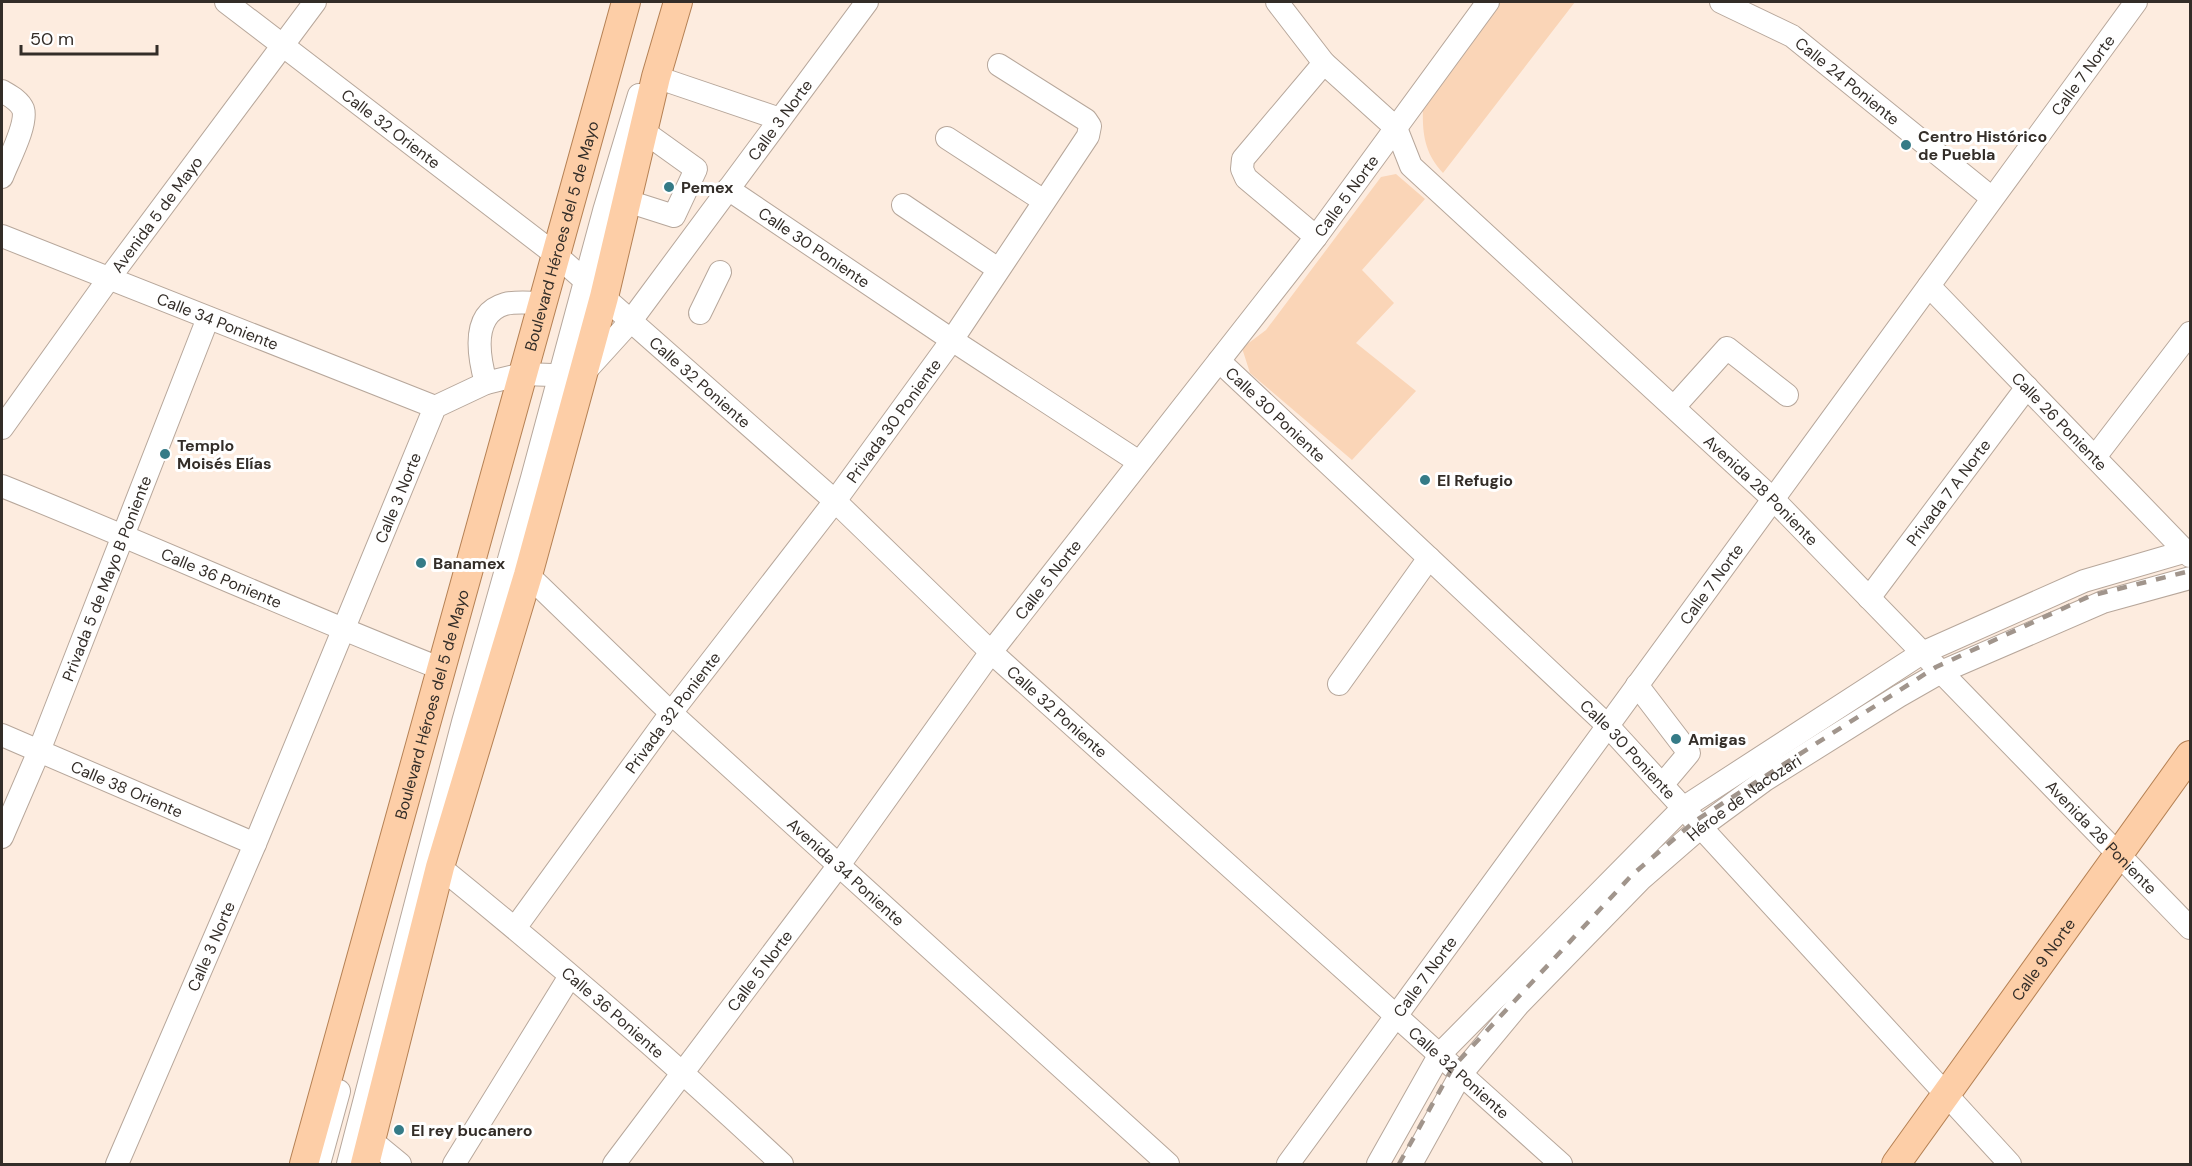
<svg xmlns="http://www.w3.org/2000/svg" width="2192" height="1166" font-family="'DM Sans',sans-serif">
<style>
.green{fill:#fad5b7}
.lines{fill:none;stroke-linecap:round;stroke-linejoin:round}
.minor-casing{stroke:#b7a79b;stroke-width:24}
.major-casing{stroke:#b58154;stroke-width:30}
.minor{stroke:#fff;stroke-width:22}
.major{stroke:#fdcea7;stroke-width:28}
.rail{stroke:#a1958c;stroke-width:4.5;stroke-dasharray:10 10;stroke-linecap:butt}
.poi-dot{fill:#357b87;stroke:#fff;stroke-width:2}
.labels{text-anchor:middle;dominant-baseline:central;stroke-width:6;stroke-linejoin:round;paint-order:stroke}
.street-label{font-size:16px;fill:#332d28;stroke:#fff}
.poi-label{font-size:16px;font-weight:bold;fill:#332d28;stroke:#fff;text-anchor:start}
</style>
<rect width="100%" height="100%" fill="#fdecdf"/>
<path class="green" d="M1496,2H1575L1443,173C1425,154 1422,134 1423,108Z
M1396,174L1425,199L1362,270L1394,303L1356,343L1416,391L1352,460L1250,373L1242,348L1266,330L1381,177Z"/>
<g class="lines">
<g class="minor-casing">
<g id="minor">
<path id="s1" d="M226,2L556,255L835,501L991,652L1561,1164"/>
<path id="s2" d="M1277,2L1324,63L1396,128L1411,166L1773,499L2190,928"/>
<path id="s3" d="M1721,2L1792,36L1992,198"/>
<path d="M656,77L780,119"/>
<path d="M2,91C10,96 19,100 23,109C28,124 8,161 2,177"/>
<path d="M947,138L1044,201"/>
<path id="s4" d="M728,189L952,340L1139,462"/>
<path d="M627,201L674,216L696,169L643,131"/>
<path d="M903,205L998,269"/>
<path id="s5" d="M2,236L435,407"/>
<path d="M1316,237L1246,178L1242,169L1243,159L1324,63"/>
<path id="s6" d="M1929,286L2190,556"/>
<path d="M700,313L720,272"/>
<path id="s7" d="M1219,361L1608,726L2010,1164"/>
<path d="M486,383C479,358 470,314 505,304C516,301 531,303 543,303"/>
<path d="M1674,407L1727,348L1787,395"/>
<path id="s8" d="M2,428L110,277L315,2"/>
<path d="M2095,457L2190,333"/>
<path id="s9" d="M2,486C149,545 294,611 442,669"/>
<path id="s10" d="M528,575L671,713L1168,1164"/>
<path id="s11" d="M1869,598L2027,387"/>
<path d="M1339,684L1429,558"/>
<path d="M1637,685L1689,753L1662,785"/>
<path id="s12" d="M2,735L255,844"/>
<path id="s13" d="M2,837L39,751L208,318"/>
<path id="s14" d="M440,867C557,962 672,1061 782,1164"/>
<path id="s15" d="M515,928L671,713L835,501L952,340L1088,136L1090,126L1086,120L999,65"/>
<path d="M372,1141L400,1164"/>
<path id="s16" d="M117,1164L255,844L435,407L486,383L523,374L581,376L630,322L867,2"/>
<path d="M319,1164L339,1091"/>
<path d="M348,1164L463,722L532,478L604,211L639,95"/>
<path d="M454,1164L570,976"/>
<path id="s17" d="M614,1164L839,865L991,652L1316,237L1488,2"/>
<path id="s18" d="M1288,1164L2136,2"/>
<path d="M1378,1164L1440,1054L1683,808L1922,653L2084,581L2190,550"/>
<path id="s19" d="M1411,1164L1461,1074L1519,1004L1640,880L1701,827L1765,780L1899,696L1941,672L2103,602L2190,578"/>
</g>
</g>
<g class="major-casing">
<g id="major">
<path id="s20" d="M304,1164L626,2"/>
<path d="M365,1164L440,867L528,575L604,297L656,77L678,2"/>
<path id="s21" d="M1896,1164L2190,755"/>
</g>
</g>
<use href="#minor" class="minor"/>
<use href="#major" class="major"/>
<path class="rail" d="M1399,1164L1453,1067L1632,875L1695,821L1936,667L2090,596L2190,571"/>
</g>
<g class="poi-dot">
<circle cx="1906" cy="145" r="6"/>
<circle cx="669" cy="187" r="6"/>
<circle cx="165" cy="454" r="6"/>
<circle cx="1425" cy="480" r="6"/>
<circle cx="421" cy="563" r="6"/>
<circle cx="1676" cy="739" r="6"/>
<circle cx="399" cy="1130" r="6"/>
</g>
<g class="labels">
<g class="street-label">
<text stroke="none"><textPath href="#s18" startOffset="1348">Calle 7 Norte</textPath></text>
<text stroke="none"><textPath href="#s3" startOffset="150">Calle 24 Poniente</textPath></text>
<text stroke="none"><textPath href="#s16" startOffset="1298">Calle 3 Norte</textPath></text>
<text stroke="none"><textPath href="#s1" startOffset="208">Calle 32 Oriente</textPath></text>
<text stroke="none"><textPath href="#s17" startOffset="1214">Calle 5 Norte</textPath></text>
<text stroke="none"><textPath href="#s8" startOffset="264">Avenida 5 de Mayo</textPath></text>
<text stroke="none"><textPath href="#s20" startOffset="963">Boulevard Héroes del 5 de Mayo</textPath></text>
<text stroke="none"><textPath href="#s4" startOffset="104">Calle 30 Poniente</textPath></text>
<text stroke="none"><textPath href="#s5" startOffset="232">Calle 34 Poniente</textPath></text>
<text stroke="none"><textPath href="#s1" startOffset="608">Calle 32 Poniente</textPath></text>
<text stroke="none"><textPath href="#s7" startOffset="78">Calle 30 Poniente</textPath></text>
<text stroke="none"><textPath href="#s15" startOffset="633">Privada 30 Poniente</textPath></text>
<text stroke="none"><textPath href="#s6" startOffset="188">Calle 26 Poniente</textPath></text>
<text stroke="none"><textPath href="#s2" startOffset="692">Avenida 28 Poniente</textPath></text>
<text stroke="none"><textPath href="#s11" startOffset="132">Privada 7 A Norte</textPath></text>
<text stroke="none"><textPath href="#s16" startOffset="723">Calle 3 Norte</textPath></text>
<text stroke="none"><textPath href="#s13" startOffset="279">Privada 5 de Mayo B Poniente</textPath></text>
<text stroke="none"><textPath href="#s9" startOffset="238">Calle 36 Poniente</textPath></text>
<text stroke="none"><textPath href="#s17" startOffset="728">Calle 5 Norte</textPath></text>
<text stroke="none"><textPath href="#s18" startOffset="718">Calle 7 Norte</textPath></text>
<text stroke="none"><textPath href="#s20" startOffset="477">Boulevard Héroes del 5 de Mayo</textPath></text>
<text stroke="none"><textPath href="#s1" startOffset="1094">Calle 32 Poniente</textPath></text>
<text stroke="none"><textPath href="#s15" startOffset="267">Privada 32 Poniente</textPath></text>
<text stroke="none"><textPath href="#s7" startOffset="564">Calle 30 Poniente</textPath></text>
<text stroke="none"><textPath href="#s12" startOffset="136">Calle 38 Oriente</textPath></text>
<text stroke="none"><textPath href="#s19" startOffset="500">Héroe de Nacozari</textPath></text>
<text stroke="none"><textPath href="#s2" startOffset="1178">Avenida 28 Poniente</textPath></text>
<text stroke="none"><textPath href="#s10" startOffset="435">Avenida 34 Poniente</textPath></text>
<text stroke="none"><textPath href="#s16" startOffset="237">Calle 3 Norte</textPath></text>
<text stroke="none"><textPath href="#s21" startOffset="252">Calle 9 Norte</textPath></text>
<text stroke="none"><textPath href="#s17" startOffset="242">Calle 5 Norte</textPath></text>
<text stroke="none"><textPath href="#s18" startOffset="232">Calle 7 Norte</textPath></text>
<text stroke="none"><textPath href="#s14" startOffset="226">Calle 36 Poniente</textPath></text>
<text stroke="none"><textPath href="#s1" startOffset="1634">Calle 32 Poniente</textPath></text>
</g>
<g class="poi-label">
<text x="1918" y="136">Centro Histórico<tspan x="1918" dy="18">de Puebla</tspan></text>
<text x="681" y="187">Pemex</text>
<text x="177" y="445">Templo<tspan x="177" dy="18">Moisés Elías</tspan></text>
<text x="1437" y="480">El Refugio</text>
<text x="433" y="563">Banamex</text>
<text x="1688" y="739">Amigas</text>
<text x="411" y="1130">El rey bucanero</text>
</g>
</g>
<rect width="2192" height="1166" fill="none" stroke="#332d28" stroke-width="6"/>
<path d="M21 45v9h136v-9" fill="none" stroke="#332d28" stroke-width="3"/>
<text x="30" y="45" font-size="18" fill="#332d28" stroke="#ffffff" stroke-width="4.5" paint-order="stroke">50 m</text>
</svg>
